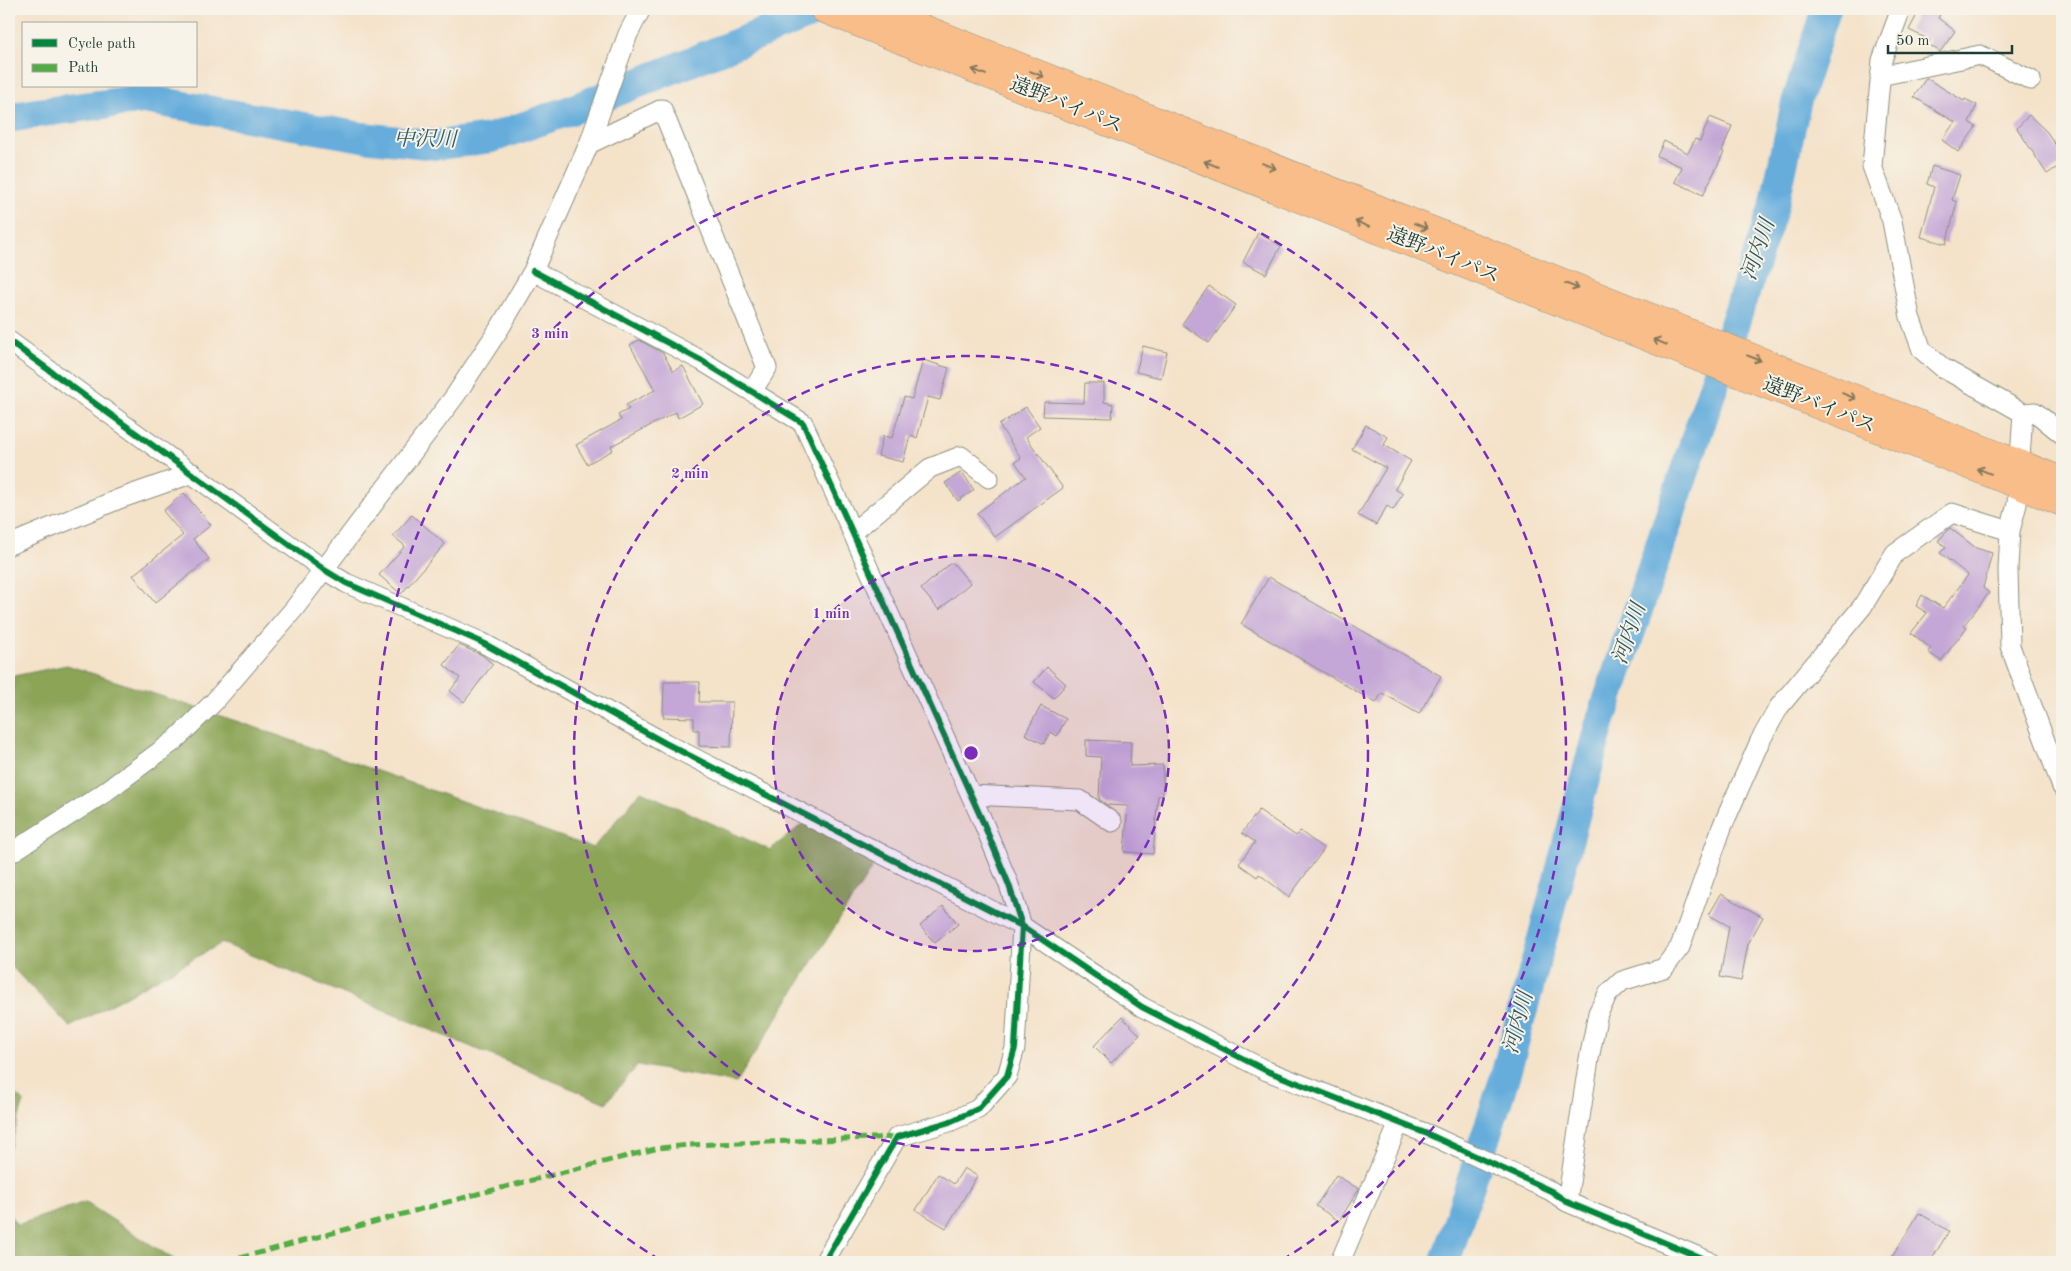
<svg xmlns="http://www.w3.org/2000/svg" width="2071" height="1271" font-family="'Old Standard TT','Noto Serif JP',serif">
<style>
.forest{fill:#8ba456;stroke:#557045}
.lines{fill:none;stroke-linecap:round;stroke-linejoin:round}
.river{stroke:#66addc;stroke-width:30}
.building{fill:#c4a7d6}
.minor-casing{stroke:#8a907e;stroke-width:21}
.highway-casing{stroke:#8a907e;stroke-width:29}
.minor{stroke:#fff;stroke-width:19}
.highway{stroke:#f8bd89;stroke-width:28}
.quiet{stroke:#52ad45;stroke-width:5;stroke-dasharray:10 5;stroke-linecap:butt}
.cycleway-casing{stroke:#f7f3e8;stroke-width:9}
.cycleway{stroke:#00873e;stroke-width:6}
.oneway{stroke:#81775a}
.ring{fill:none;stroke:#7b2cbf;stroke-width:2.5;stroke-dasharray:9 6}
.labels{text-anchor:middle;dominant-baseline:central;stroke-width:4;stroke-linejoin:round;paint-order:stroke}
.street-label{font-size:20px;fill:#1f3d34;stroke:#f7f3e8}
.water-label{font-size:21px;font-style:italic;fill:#31595e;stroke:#f7f3e8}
.centre{fill:#7b2cbf;stroke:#f7f3e8;stroke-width:2.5}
.ring-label{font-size:15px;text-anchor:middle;font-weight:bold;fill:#7b2cbf;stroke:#f7f3e8;stroke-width:4;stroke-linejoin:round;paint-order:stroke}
</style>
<rect width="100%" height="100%" fill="#f7f3e8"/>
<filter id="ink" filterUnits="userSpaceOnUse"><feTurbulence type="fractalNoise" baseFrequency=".02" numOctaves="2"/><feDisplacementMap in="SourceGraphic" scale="10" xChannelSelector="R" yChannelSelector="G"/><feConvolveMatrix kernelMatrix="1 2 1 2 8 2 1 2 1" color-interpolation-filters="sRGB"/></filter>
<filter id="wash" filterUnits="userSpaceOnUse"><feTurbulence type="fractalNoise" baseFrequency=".0096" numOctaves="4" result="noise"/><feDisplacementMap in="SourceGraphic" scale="20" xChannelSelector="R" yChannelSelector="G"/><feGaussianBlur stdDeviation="1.12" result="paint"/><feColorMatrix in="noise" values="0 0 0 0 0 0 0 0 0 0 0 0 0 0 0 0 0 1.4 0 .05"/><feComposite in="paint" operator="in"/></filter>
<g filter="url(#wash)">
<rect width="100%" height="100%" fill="#f4e2c9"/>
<path class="forest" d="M67,665L257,728L593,848L641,791L770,850L819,811L884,849L736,1083L638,1065L606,1103L222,943L70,1027L9,964V677Z
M9,1089L24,1101L9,1151Z
M85,1202L178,1262H9V1213L17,1225Z"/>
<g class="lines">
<path class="river" d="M9,118L37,113L144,99L362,137L437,145L491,138L571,110L822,9
M1445,1262L1504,1080L1600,723L1774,206L1796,103L1826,9"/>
</g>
<g id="blocks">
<path class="building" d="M1920,9H1943L1938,18L1955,31L1940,52L1928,44L1930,40L1909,30Z
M1926,78L1964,101L1965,99L1977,105L1969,122L1976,127L1958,152L1942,140L1955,122L1914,97Z
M2029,115L2047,132L2062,155V164L2047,174L2017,128Z
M1710,117L1732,126L1722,151L1724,152L1703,195L1675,182L1682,167L1657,156L1664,141L1688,153L1695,139L1700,141Z
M1932,166L1960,175L1952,200L1957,202L1946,244L1921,237L1934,187L1927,184Z
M1258,233L1281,246L1266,274L1243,262Z
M1209,286L1236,305L1209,343L1182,324Z
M639,340L663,353L673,371L683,366L703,404L678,418L676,412L611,446L613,450L587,464L576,445L621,420L618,415L629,409L626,405L655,390L630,345Z
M1143,346L1167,352L1161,378L1136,372Z
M923,360L949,368L940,400L928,397L917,438L910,436L903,462L878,456L883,436L892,438L904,397L912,399Z
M1085,383H1104V402L1113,404L1112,418L1043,416L1044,402L1084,403Z
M1026,407L1040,427L1026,437L1063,488L995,537L977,513L1026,477L1015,462L1021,458L999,425Z
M1366,425L1388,437L1384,445L1411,461L1395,489L1403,494L1393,510L1387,506L1376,525L1358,515L1386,468L1352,449Z
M962,472L974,490L958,501L945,483Z
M184,493L211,525L193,539L209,559L155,603L133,575L183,535L163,511Z
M412,515L445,544L401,594L379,575L405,546L393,536Z
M1950,528L1976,548L1992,553L1983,588L1989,593L1964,625L1967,627L1941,661L1928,652L1931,648L1911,633L1927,613L1916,606L1922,595L1943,608L1968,575L1940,553L1946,547L1938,541Z
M952,562L970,583L939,610L921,589Z
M1269,577L1441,676L1419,714L1382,693L1376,703L1241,624Z
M459,645L482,655L493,664L464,702L450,691L460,678L444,665Z
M1047,667L1066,684L1054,698L1034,682Z
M664,682H700L699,702H732L731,747L699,746V730H694V718L663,717Z
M1041,706L1066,719L1057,736L1050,732L1044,744L1025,734Z
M1086,740L1131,742L1130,766L1163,765V795L1158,796L1153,854L1124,852L1128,806L1107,805L1099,799L1101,757L1086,756Z
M1259,810L1296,836L1300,831L1324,849L1289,897L1259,874L1257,877L1239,864L1255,842L1242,833Z
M1721,894L1763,917L1748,944L1741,981L1720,977L1729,926L1709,915Z
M943,906L958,924L935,943L920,926Z
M1122,1017L1140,1035L1111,1063L1094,1046Z
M964,1168L977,1176L946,1228L916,1210L938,1174L954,1184Z
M1336,1175L1359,1189L1339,1221L1316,1206Z
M1919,1213L1949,1231L1930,1262H1889Z"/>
</g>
</g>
<g filter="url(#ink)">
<use href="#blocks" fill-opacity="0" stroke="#8a907e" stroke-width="1"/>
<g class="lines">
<g class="minor-casing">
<path id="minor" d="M1901,9L1882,60L1872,166L1892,221L1910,317L1922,350L1943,368L2023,413L2035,412L2062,434
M1880,76L1980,55L2031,80
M589,144L662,109L767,368L752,391
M533,271L702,361L803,423L983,822L1009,885L1022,926L1015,1048L1007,1076L978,1109L949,1122L897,1137L824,1262
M9,341L323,569L346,583L481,642L665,743L1022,926L1142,1007L1267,1071L1430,1135L1551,1191L1567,1202L1711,1262
M2023,413L2017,504L2010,531L2008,569L2010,646L2062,787
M853,532L930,468L961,456L989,478
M9,545L119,499L193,473
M971,795L1080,800L1112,822
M9,854L101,795L174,741L214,702L294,609L455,396L501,326L533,271L589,144L628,34L641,9
M1567,1202L1589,1059L1598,1013L1608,994L1622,981L1664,968L1680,947L1722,827L1760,741L1779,707L1862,607L1895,553L1952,513L2010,531
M1340,1262L1399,1123"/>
</g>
<g class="highway-casing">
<path id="highway" d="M824,9L2062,502
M874,9L2062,481"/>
</g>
<use href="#minor" class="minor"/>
<use href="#highway" class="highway"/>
<path class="quiet" d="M225,1262L481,1193L659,1148L689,1145L897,1137"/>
<g class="cycleway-casing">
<path id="cycleway" d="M533,271L702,361L803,423L983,822L1009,885L1022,926L1015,1048L1007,1076L978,1109L949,1122L897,1137L824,1262
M9,341L323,569L346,583L481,642L665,743L1022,926L1142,1007L1267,1071L1430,1135L1551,1191L1567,1202L1711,1262"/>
</g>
<use href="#cycleway" class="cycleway"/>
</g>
<defs><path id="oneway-shaft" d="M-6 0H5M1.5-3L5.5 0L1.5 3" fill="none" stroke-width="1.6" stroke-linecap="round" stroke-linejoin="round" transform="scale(1.25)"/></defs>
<g class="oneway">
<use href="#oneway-shaft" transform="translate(979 72) rotate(-158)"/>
<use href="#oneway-shaft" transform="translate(1037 74) rotate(22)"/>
<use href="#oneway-shaft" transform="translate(1211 164) rotate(-158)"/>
<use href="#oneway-shaft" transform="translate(1269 166) rotate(22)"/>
<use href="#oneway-shaft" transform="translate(1362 224) rotate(-158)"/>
<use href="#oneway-shaft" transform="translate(1421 226) rotate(22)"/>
<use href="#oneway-shaft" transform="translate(1572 286) rotate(22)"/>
<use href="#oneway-shaft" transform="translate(1660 342) rotate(-158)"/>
<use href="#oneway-shaft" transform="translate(1754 358) rotate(21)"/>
<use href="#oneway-shaft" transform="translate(1849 396) rotate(22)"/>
<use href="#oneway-shaft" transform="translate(1984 471) rotate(-158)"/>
</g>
</g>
<circle cx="971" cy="753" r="198" fill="#7b2cbf" fill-opacity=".12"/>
<g class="ring">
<circle cx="971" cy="753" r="198"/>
<circle cx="971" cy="753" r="397"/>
<path d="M660 1260A595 595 0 1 1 1282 1260"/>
</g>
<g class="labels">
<g class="street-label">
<text transform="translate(1066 106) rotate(22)">遠野バイパス</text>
<text transform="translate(1443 256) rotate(22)">遠野バイパス</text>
<text transform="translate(1819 406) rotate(22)">遠野バイパス</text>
</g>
<g class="water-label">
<text transform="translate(425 140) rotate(1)">中沢川</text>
<text transform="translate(1759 250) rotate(-71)">河内川</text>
<text transform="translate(1630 634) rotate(-71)">河内川</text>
<text transform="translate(1519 1023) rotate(-75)">河内川</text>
</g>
</g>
<circle cx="971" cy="753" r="8" class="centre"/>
<g class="ring-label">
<text x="550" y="338">3 min</text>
<text x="690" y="478">2 min</text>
<text x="831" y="618">1 min</text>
</g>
<rect width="2071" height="1271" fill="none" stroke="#f7f3e8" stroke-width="30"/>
<rect x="22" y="22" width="175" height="65" fill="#f7f3e8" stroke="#a1aaa0"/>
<rect x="32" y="39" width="25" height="8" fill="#00873e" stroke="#a1aaa0"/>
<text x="68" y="48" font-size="15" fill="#1f3d34">Cycle path</text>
<rect x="32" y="64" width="25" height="8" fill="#52ad45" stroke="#a1aaa0"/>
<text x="68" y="72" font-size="15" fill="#1f3d34">Path</text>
<path d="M1888 45v8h124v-8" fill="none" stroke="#1f3d34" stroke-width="2.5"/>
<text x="1896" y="45" font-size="15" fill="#1f3d34" stroke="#f7f3e8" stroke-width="4" paint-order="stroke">50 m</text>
</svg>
